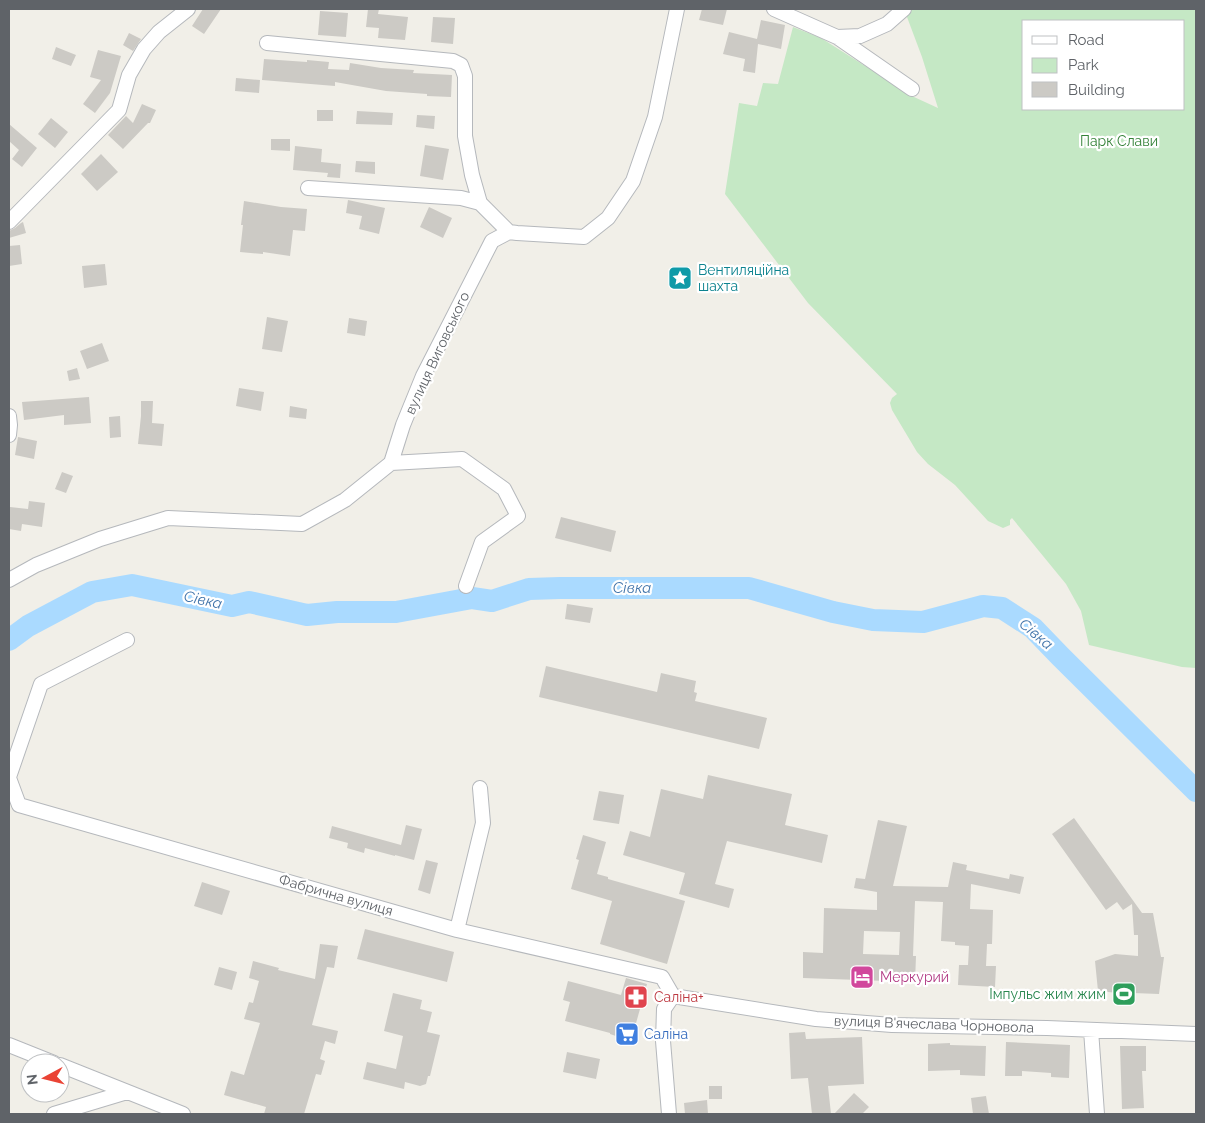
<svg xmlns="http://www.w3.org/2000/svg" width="1205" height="1123" font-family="Raleway,sans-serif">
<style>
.green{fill:#c5e8c5;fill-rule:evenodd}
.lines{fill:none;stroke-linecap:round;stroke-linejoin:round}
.river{stroke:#aadaff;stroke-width:22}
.building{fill:#cccac5;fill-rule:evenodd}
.minor-casing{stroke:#b5b8bc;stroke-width:16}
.minor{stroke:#fff;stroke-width:14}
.labels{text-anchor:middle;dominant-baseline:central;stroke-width:4.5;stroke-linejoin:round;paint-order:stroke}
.park-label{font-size:14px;fill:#348238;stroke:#fff}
.culture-label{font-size:14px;fill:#0d838f;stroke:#fff;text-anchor:start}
.street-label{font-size:14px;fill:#5f6368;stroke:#fff}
.hotel-label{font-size:14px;fill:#b23c85;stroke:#fff;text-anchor:start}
.leisure-label{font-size:14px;fill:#27864d;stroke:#fff;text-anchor:end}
.health-label{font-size:14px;fill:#be3a42;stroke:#fff;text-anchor:start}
.shop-label{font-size:14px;fill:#366cbe;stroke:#fff;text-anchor:start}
.water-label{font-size:15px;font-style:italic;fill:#4174aa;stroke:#fff}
</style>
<rect width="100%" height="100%" fill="#f1efe8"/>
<path class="green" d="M904,9H1196V668L1182,667L1089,645L1081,611L1066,584L1012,518L1010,520V525L1003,528L988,521L955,485L928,464L917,452L892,410L890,403L892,398L897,394L808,303L725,194L739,103L757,106L763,83L778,84L793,27L821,38L914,97L938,108L922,57ZM1024,21H1184V109H1024Z"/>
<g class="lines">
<path class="river" d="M9,640L28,626L92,592L132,585L232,606L249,602L307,615L337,612H396L472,598L492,601L529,589L560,588H749L833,612L873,620L923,622L983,606L1002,608L1033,628L1060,656L1196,791"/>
</g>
<path class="building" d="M203,9H221L204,34L192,26Z
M368,9H379L378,14L408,17L405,40L378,38L379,28L366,27Z
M702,9H727L723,25L699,20Z
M320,11L348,13L346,37L318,35Z
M433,17L455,18L453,44L431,42Z
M761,20L785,25L781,49L758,44L755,73L743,71L745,59L723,54L729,32L757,39Z
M129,33L141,39L133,51L123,45Z
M56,47L76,55L71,66L52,59Z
M98,50L121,56L110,93L95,113L83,104L101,80L90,77Z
M264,59L307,62V60L329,62L328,69L349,70L350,63L381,68L414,70L413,73L452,75L451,97L427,96V94L386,91L335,82V86L262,80Z
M236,78L260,80L259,93L235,91Z
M142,104L156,110L150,123H148L123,149L108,135L126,116L133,123Z
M317,110H333V121H317Z
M357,111L393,113L392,125L356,124Z
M417,115L435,116L434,129L416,127Z
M51,118L68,132L55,148L38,134Z
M9,124L37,148L22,167L12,159L19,150L9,141Z
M271,139H290V151L271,150Z
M425,145L449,149L443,180L420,176Z
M295,146L322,149L321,162L341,164L340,178L327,177L328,173L293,170Z
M101,154L118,172L97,191L81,174Z
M356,161L375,162V174L355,172Z
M348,200L385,208L379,234L359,229L362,216L346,213Z
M244,201L281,207L307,209L305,231L293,230L290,256L263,252V254L240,252L243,225H241Z
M429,207L452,218L443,238L420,227Z
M23,222L26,233L9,238V231L15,228L21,223Z
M20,245L22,264L9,266V246Z
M105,264L107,285L84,288L82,266Z
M267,317L288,321L282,352L262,349Z
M349,318L367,321L365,336L347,333Z
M102,343L109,361L87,369L80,351Z
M77,368L80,379L69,381L67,371Z
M239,388L264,392L261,411L236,406Z
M89,397L91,423L64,425V415L24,420L22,402Z
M141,401H153L152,423L164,424L162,446L138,444L141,416Z
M290,406L307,409L306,419L289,417Z
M120,416L121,437L110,438L109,417Z
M18,437L37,441L34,459L15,455Z
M62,472L73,476L66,493L55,489Z
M29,501L45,503L42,527L22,524L21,531L9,529L10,507L28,509Z
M561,517L616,531L611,552L555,538Z
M567,604L593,608L590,623L565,619Z
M546,666L657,692L661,673L696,681L694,692L697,693L695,701L767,718L759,749L539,697Z
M708,775L792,794L785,825L828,835L822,863L727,841L715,884L734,889L729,908L679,894L685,873L623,855L630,831L650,837L661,789L703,799Z
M599,791L624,795L619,824L593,820Z
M1074,818L1142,913H1153L1161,957H1164L1159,994L1133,993L1132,997L1120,1000L1118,993L1098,991L1095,961L1115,954L1138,956V935H1134L1132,904L1123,910L1117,902L1106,910L1052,834Z
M878,820L907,826L893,886L948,887L953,862L967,865L966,870L1009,879L1010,874L1024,877L1020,894L971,884L970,909L993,910L992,944H987L986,966H996L995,987L958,985L959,965H968L969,946L955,945V942L941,941L943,902L915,901L913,956H916L915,982L803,978V952L823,953L824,908L877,910V892L854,888L856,878L865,879ZM864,931L900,932L899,955L863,954Z
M406,825L422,829L414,860L395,855V856L365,848L364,853L347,848L348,843L329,838L332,826L401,845Z
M583,835L606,842L597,874L608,877V879L685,901L667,964L600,944L612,901L571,889L579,860L576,859Z
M426,860L438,863L430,894L418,890Z
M202,882L230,891L222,915L194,906Z
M365,929L454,952L447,982L357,959Z
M320,944L338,946L334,968L327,967L312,1025L338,1031L335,1044L325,1041L320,1059L325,1061L321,1075L316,1074L304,1114H264L266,1107L224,1095L231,1071L244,1075L260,1023L244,1019L249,1002L253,1003L259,981L249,978L253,961L279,968L278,970L315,979Z
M219,967L237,972L232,990L214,985Z
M626,978L647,984L631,1041L610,1034V1033L565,1021L570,1002L563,1000L568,981L621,995Z
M393,993L422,1000L420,1009L432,1012L427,1032L440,1035L430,1076H428L426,1084L420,1086L405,1082L404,1089L363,1079L367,1062L396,1069L403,1036L384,1031Z
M805,1032L806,1039L862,1037L864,1084L828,1086L831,1114H812L808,1078L791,1079L789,1033Z
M1006,1042L1070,1045L1069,1078L1051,1077V1073L1022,1071V1076H1005Z
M950,1043V1045L986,1046L985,1076L960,1075V1070L928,1071V1044Z
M1120,1046H1146V1071H1142L1144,1108L1122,1109Z
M567,1052L600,1059L596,1079L563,1072Z
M709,1086H722V1099H709Z
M854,1093L869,1107L862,1114H834Z
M986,1096L989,1114H973L971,1098Z
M707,1100L708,1114H685L684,1103Z"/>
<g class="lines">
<g class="minor-casing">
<path id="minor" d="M774,9L837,37L912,89
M837,37L860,36L887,24L904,9
M267,43L453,61L461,65L465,76V136L472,175L480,203
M308,188L461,198L480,203L509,232
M9,222L119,110L129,75L144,49L159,32L188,9
M9,416L10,425L9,435
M391,463L462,459L504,489L518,516L482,542L466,586
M9,580L36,565L100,539L168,518L302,524L345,500L391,463L403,425L423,376L492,241L509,232L517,233L584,237L608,218L633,181L655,117L677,9
M9,777L41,684L127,640
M9,778L19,805L457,930L662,977L673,996
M457,930L483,823L480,788
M673,996L816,1019L892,1025L1047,1028L1196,1034
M1091,1030L1097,1114
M9,1045L54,1063
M60,1065L183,1114
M54,1114L127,1092
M669,1114L663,1041L664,1009L673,996"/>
</g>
<use href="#minor" class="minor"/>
</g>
<defs>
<g id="sight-square" transform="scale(1.25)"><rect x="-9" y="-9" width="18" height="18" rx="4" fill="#0f9aa8" stroke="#fff"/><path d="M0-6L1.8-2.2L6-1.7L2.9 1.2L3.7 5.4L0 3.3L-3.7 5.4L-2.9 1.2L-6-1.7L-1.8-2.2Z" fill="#fff"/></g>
<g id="hotel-square" transform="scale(1.25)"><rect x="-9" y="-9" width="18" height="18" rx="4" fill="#d1479c" stroke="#fff"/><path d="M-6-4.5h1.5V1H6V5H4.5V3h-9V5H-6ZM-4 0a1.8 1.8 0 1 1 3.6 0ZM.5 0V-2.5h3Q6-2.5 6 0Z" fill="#fff"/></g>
<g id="stadium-square" transform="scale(1.25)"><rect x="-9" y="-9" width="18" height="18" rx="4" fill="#2e9e5b" stroke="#fff"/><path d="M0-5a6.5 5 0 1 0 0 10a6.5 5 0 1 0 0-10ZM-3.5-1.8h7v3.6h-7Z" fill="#fff"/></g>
<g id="pharmacy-square" transform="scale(1.25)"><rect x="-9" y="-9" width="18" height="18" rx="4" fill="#e0444e" stroke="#fff"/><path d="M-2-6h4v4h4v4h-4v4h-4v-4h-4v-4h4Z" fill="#fff"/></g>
<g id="supermarket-square" transform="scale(1.25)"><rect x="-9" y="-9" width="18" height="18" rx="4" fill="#3f7fe0" stroke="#fff"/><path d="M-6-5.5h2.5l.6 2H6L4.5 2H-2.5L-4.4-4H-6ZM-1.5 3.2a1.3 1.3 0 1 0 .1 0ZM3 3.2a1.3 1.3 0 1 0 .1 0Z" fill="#fff"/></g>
</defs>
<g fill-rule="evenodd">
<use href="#sight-square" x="680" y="278"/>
<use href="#hotel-square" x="862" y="977"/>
<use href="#stadium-square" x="1124" y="994"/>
<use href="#pharmacy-square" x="636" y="997"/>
<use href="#supermarket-square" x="627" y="1034"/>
</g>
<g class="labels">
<g class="park-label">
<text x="1119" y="141">Парк Слави</text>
</g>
<g class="culture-label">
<text x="698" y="270">Вентиляційна<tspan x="698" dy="16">шахта</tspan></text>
</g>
<g class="street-label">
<text transform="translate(437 353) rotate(-65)">вулиця Виговського</text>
<text transform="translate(336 895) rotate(16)">Фабрична вулиця</text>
<text transform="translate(934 1024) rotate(2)">вулиця В'ячеслава Чорновола</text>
</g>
<g class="hotel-label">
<text x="880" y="977">Меркурий</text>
</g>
<g class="leisure-label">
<text x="1106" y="994">Імпульс жим жим</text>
</g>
<g class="health-label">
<text x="654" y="997">Саліна+</text>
</g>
<g class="shop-label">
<text x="644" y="1034">Саліна</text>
</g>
<g class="water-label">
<text x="632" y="588">Сівка</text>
<text transform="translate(203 600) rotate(12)">Сівка</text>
<text transform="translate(1036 634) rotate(40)">Сівка</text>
</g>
</g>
<rect width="1205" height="1123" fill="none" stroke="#5f6368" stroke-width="20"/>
<rect x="1022" y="20" width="162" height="90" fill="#ffffff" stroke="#bfc1c3"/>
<rect x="1032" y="36" width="25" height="8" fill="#ffffff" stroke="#bfc1c3"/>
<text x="1068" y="45" font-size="15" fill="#5f6368">Road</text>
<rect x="1032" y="58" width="25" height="15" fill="#c5e8c5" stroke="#bfc1c3"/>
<text x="1068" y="70" font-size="15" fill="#5f6368">Park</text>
<rect x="1032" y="82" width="25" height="15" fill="#cccac5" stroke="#bfc1c3"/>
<text x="1068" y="95" font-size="15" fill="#5f6368">Building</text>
<g transform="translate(45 1078) rotate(263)"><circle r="24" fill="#ffffff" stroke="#bfc1c3"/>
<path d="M0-4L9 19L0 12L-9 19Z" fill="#ea4335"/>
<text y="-8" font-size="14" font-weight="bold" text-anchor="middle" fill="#5f6368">N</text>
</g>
</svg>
